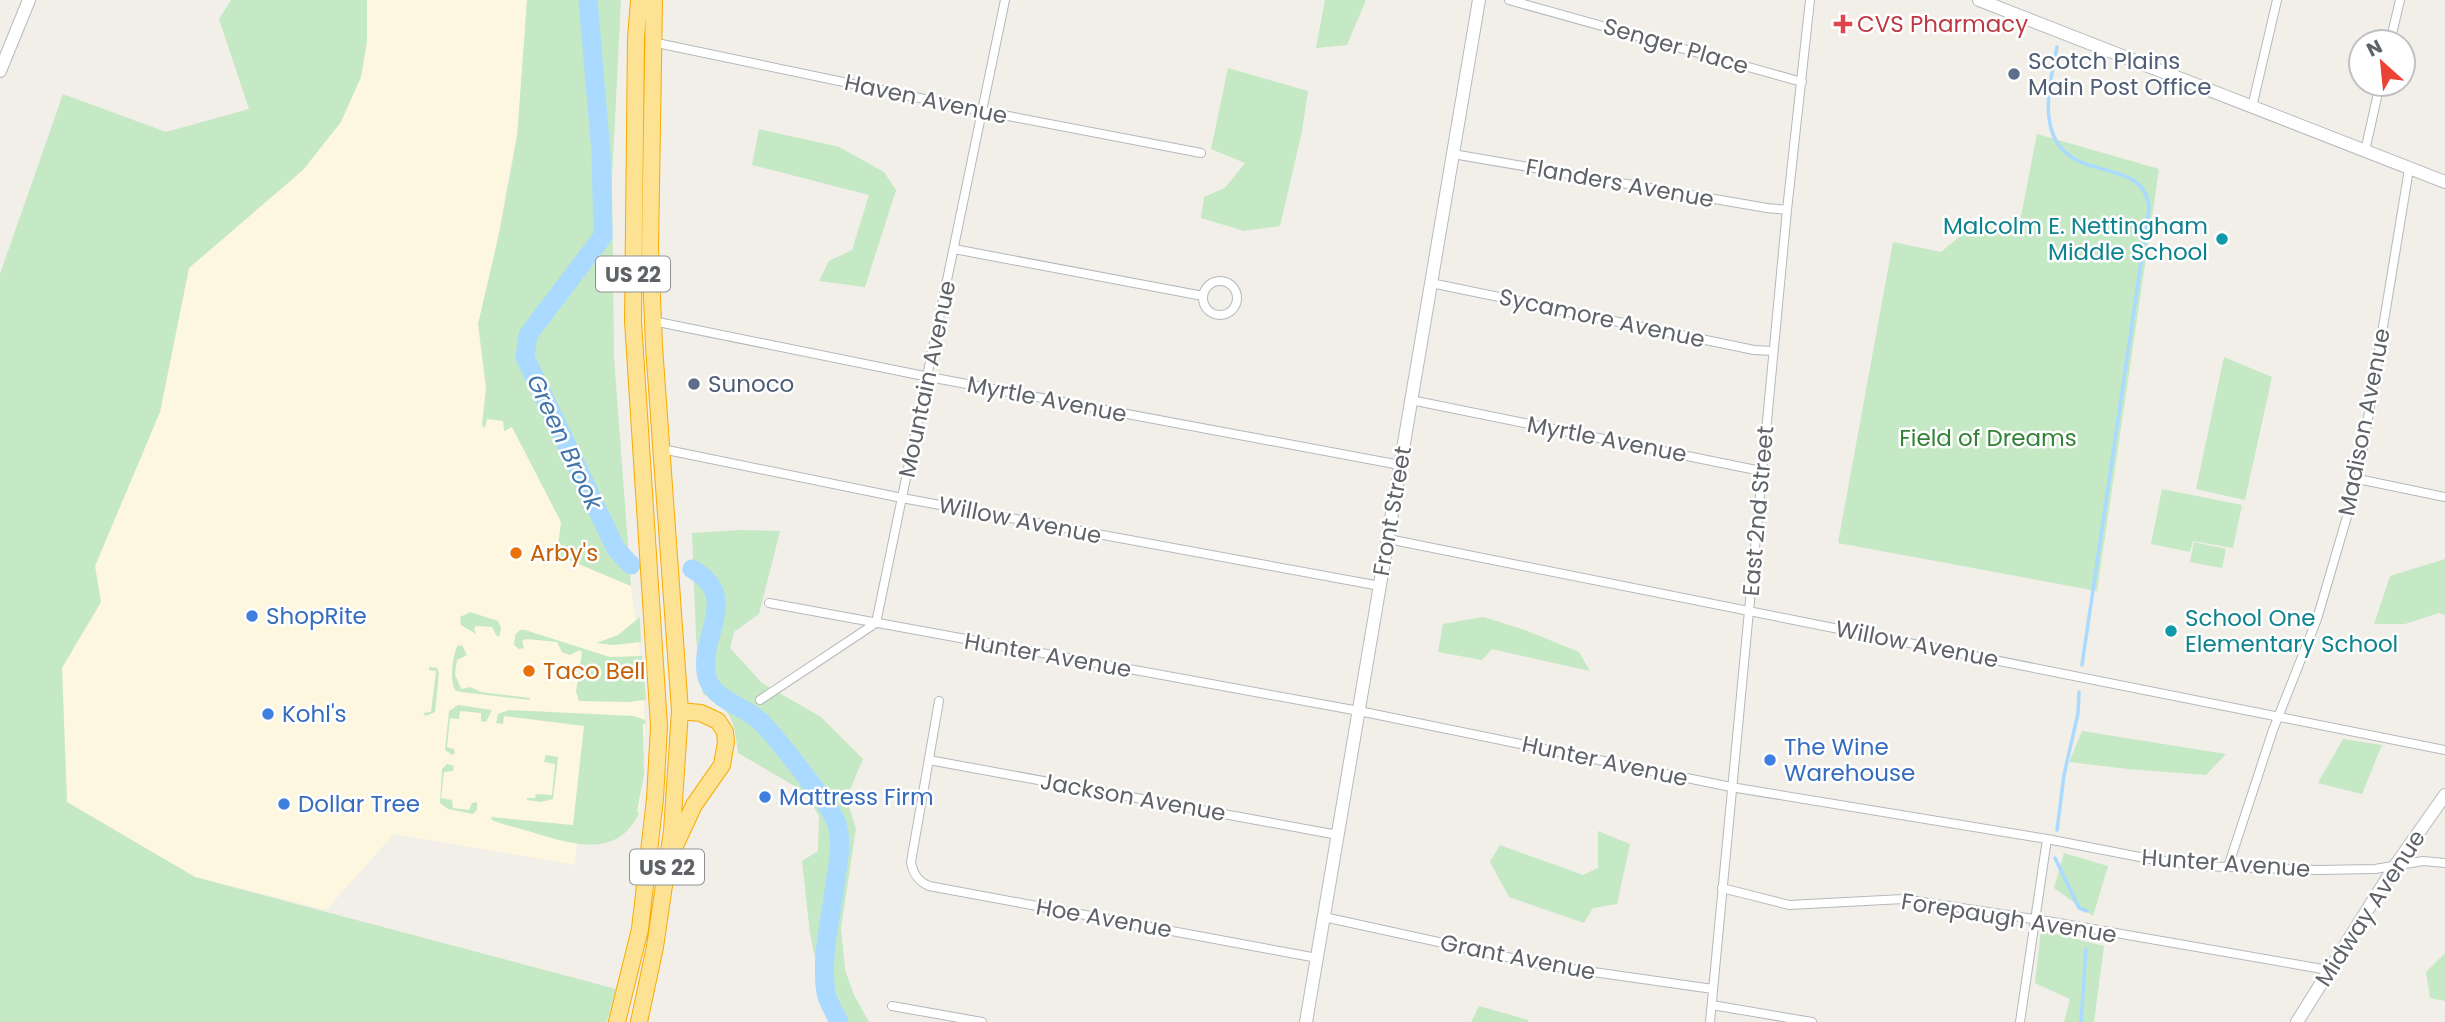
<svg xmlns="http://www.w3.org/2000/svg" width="2445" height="1022" font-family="Poppins,sans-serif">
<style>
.commercial{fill:#fef7e0}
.green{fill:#c5e8c5}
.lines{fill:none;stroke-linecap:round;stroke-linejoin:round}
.stream{stroke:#aadaff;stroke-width:3.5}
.river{stroke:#aadaff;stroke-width:19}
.street-casing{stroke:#b5b8bc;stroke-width:10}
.secondary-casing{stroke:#b6babf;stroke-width:14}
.highway-casing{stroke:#f9ab00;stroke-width:18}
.street{stroke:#fff;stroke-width:8}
.secondary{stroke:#fff;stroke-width:12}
.highway{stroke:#fde293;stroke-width:16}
.health-dot{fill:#e0444e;stroke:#fff;stroke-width:2.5}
.service-dot{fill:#5c6f8a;stroke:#fff;stroke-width:2.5}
.culture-dot{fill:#0f9aa8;stroke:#fff;stroke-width:2.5}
.food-dot{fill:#e8710a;stroke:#fff;stroke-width:2.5}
.shop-dot{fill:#3f7fe0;stroke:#fff;stroke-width:2.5}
.labels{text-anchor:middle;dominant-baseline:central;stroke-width:5;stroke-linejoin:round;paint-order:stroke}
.shield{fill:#fff;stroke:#8f9295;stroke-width:2}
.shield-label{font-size:21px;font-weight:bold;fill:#5f6368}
.health-label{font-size:23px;fill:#be3a42;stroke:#fff;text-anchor:start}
.street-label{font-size:23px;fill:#5f6368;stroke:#fff}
.service-label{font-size:23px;fill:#4e5e75;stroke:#fff;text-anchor:start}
.culture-label{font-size:23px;fill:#0d838f;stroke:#fff;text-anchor:end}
.park-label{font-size:23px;fill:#348238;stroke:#fff}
.food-label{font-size:23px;fill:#c56008;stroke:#fff;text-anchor:start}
.shop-label{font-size:23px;fill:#366cbe;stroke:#fff;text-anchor:start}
.water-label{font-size:24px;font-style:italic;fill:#4174aa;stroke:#fff}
</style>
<rect width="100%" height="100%" fill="#f1efe8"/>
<path class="commercial" d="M367,0H527L520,114L490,279L512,426L561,522L558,555L631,586L642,669L645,729L640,808L637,812L639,813L581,806L575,865L394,834L326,910L195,877L67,803L62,667L101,602L95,566L160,412L189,268L303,170L367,41Z"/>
<path class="green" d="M231,0H367V41L361,77L341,122L303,170L189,268L160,412L95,566L101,602L62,668L67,802L195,877L616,989L607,1022H0V274L63,94L166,132L249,109L219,19Z
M527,0H621L612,178L614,357L631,586L557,555L561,522L512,427L504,431L503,421L487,419L485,428L482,425L486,388L478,324L499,234L517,137Z
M1325,0H1366L1347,45L1316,48Z
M1228,68L1308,91L1302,131L1280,226L1244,231L1201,218L1204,197L1225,188L1245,163L1211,149Z
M759,129L839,147L884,172L896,190L865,287L819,281L829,261L852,250L869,195L752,165Z
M2037,134L2159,169L2097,591L1838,543L1893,242L1941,252L1972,226L2018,232Z
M2224,357L2272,377L2245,500L2196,489Z
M2162,489L2242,505L2233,548L2193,541L2190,552L2151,544Z
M740,530L780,531L759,614L734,632L730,648L762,683L821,717L863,759L846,799L856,828L841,928L845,970L854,995L869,1022H831L827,1013L810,934L802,861L818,851L819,816L805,792L738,753C734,720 733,711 703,694L696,638L692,533Z
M2194,542L2226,549L2222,568L2190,562Z
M2445,559V615L2439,613L2405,624H2374L2390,576Z
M470,612L498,621L501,628L499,637L496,635L492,627L477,626L474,628L476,634L461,625L460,617Z
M640,617L641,642L613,645L596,643L618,635Z
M1483,617L1525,630L1579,652L1590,671L1492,649L1482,660L1438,652L1443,624Z
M525,630L610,657L642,656L646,700L628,702L579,701L576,691L582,653L580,650L570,655L562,652L557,642L526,639L522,641L524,648L519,649L514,645L515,635L520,630Z
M462,645L467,655L457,660L455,674L461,689L470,687L481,692L530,698V700L461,692L455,690C449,679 453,657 457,646Z
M429,667L437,668L439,673L435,712L426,716L423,713L431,712L436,671L429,670Z
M458,705L492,710L486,722L481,721V713L460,711L459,719L450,718L447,747L454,749L455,753L452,755L445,750L449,711Z
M509,710L634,716L645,720L646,723L643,724L644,774L637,812L639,813C617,861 568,843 528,831C516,827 503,825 492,820L491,817L573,825L584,726L504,716L503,724L496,723L498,714Z
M2082,731L2226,754L2206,775L2128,769L2069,762Z
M2343,739L2382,745L2362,794L2318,783Z
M546,755L558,757L553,799L541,802L527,800V798H535L536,794L552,795L555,764L544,762Z
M447,764L454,766L453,771L444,772L441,798L452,800L453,808L469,810L472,803L477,802V810L473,814L448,809L440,803L442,769Z
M1598,831L1630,844L1617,904L1593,908L1584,923L1509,897L1490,862L1500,845L1583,875L1598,868Z
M2064,853L2108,866L2093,916L2054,888Z
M2041,930L2104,946L2094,1022H2064L2070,999L2035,983Z
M2445,953V1001L2430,998L2426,972Z
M1479,1006L1528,1020V1022H1471Z"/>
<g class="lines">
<path class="stream" d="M2057,47C2053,69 2046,95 2049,118C2058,190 2145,151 2149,208L2082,665
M2057,830L2064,775L2078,713L2079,692
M2055,858L2079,908L2087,911
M2081,1022L2086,949"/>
<path class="river" d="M588,0L601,152L603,236L528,335L525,357L616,549L631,565
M692,569C744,598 694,641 708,680C717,702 745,706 761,722C776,737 832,807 837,824C842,842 839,859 836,877C832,912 820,958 826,993C828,1003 835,1013 839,1022"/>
<g class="street-casing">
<path id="street" d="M1509,0L1802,82
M652,42L982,111L1201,153
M2390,42L2400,0
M2252,107L2277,0
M2365,151L2380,84
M1453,154L1767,208L1787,210
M954,249L1203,296
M1203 298a17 17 0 1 1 34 0a17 17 0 1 1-34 0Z
M1431,283L1754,350L1773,351
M653,321L924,376L1400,465
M1411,400L1761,471
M662,449L902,498L1380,586
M2358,479L2445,497
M1388,539L2445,750
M769,603L1359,711L1731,787L2047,839L2150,859L2199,866L2317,870L2375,869L2423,861L2445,863
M760,700L876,623L1005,0
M939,701L911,862C913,874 918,881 929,886L1317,958
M929,760L1338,835
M2228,867L2273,730L2317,619L2358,479L2409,169
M1722,888L1789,905L1903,899L2053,922L2328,970
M1324,917L1544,965L1713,989
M1712,1005L1812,1022
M892,1006L982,1022
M1710,1022L1787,210L1810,0
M2020,1022L2047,839"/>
</g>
<g class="secondary-casing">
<path id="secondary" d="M1979,0L2445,182
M0,71L29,0
M1306,1022L1479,0
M2297,1022L2395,866L2445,795"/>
</g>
<g class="highway-casing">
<path id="highway" d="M675,846L694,805L722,765L726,742L725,732L718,721L701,713L680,711
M617,1022L640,929L655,799L659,726L633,321L636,38L639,0
M639,1022L655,947L672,831L680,711L654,346L650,248L654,0"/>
</g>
<use href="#street" class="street"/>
<use href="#secondary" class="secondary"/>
<use href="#highway" class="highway"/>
</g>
<path class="health-dot" d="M1839.5 13.5h7v7h7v7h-7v7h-7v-7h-7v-7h7z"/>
<g class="service-dot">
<circle cx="2014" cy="74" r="7"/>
<circle cx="694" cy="384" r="7"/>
</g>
<g class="culture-dot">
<circle cx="2222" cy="239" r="7"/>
<circle cx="2171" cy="631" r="7"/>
</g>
<g class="food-dot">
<circle cx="516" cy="553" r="7"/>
<circle cx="529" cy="671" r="7"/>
</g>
<g class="shop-dot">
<circle cx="252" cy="616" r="7"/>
<circle cx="268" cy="714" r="7"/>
<circle cx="1770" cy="760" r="7"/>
<circle cx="765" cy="797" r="7"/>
<circle cx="284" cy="804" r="7"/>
</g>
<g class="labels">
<g class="shield">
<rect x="596" y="256.5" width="74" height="35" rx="5"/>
<rect x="630" y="849.5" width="74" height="35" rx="5"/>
</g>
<g class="shield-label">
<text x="633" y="274">US 22</text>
<text x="667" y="867">US 22</text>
</g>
<g class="health-label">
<text x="1857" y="24">CVS Pharmacy</text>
</g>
<g class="street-label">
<text transform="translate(1676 46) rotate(16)">Senger Place</text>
<text transform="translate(926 99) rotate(12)">Haven Avenue</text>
<text transform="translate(1620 183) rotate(10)">Flanders Avenue</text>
<text transform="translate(1602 318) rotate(12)">Sycamore Avenue</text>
<text transform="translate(927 379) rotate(-78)">Mountain Avenue</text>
<text transform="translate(1047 399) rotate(11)">Myrtle Avenue</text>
<text transform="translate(2364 422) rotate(-79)">Madison Avenue</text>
<text transform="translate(1607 439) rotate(11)">Myrtle Avenue</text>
<text transform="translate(1392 511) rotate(-80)">Front Street</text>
<text transform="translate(1758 511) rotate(-85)">East 2nd Street</text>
<text transform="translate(1020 520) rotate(11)">Willow Avenue</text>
<text transform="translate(1917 644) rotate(11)">Willow Avenue</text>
<text transform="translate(1048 655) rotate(10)">Hunter Avenue</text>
<text transform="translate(1605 761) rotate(12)">Hunter Avenue</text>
<text transform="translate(1133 797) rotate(10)">Jackson Avenue</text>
<text transform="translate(2226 863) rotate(4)">Hunter Avenue</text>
<text transform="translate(2370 908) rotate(-57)">Midway Avenue</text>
<text transform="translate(1104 918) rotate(10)">Hoe Avenue</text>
<text transform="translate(2009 918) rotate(9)">Forepaugh Avenue</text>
<text transform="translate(1518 957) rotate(11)">Grant Avenue</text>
</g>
<g class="service-label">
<text x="2028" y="61">Scotch Plains<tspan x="2028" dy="26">Main Post Office</tspan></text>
<text x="708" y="384">Sunoco</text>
</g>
<g class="culture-label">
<text x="2208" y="226">Malcolm E. Nettingham<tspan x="2208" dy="26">Middle School</tspan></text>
<text x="2185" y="618" text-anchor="start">School One<tspan x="2185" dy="26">Elementary School</tspan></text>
</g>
<g class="park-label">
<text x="1988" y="438">Field of Dreams</text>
</g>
<g class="food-label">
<text x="530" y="553">Arby's</text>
<text x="543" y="671">Taco Bell</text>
</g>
<g class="shop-label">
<text x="266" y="616">ShopRite</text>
<text x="282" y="714">Kohl's</text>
<text x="1784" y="747">The Wine<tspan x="1784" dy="26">Warehouse</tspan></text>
<text x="779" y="797">Mattress Firm</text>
<text x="298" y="804">Dollar Tree</text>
</g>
<g class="water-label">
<text transform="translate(565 442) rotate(65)">Green Brook</text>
</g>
</g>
<g transform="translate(2382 63) rotate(333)"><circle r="33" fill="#ffffff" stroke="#bfc1c3" stroke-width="2"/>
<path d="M0-5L12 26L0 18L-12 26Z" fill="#ea4335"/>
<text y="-10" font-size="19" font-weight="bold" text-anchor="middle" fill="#5f6368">N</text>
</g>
</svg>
